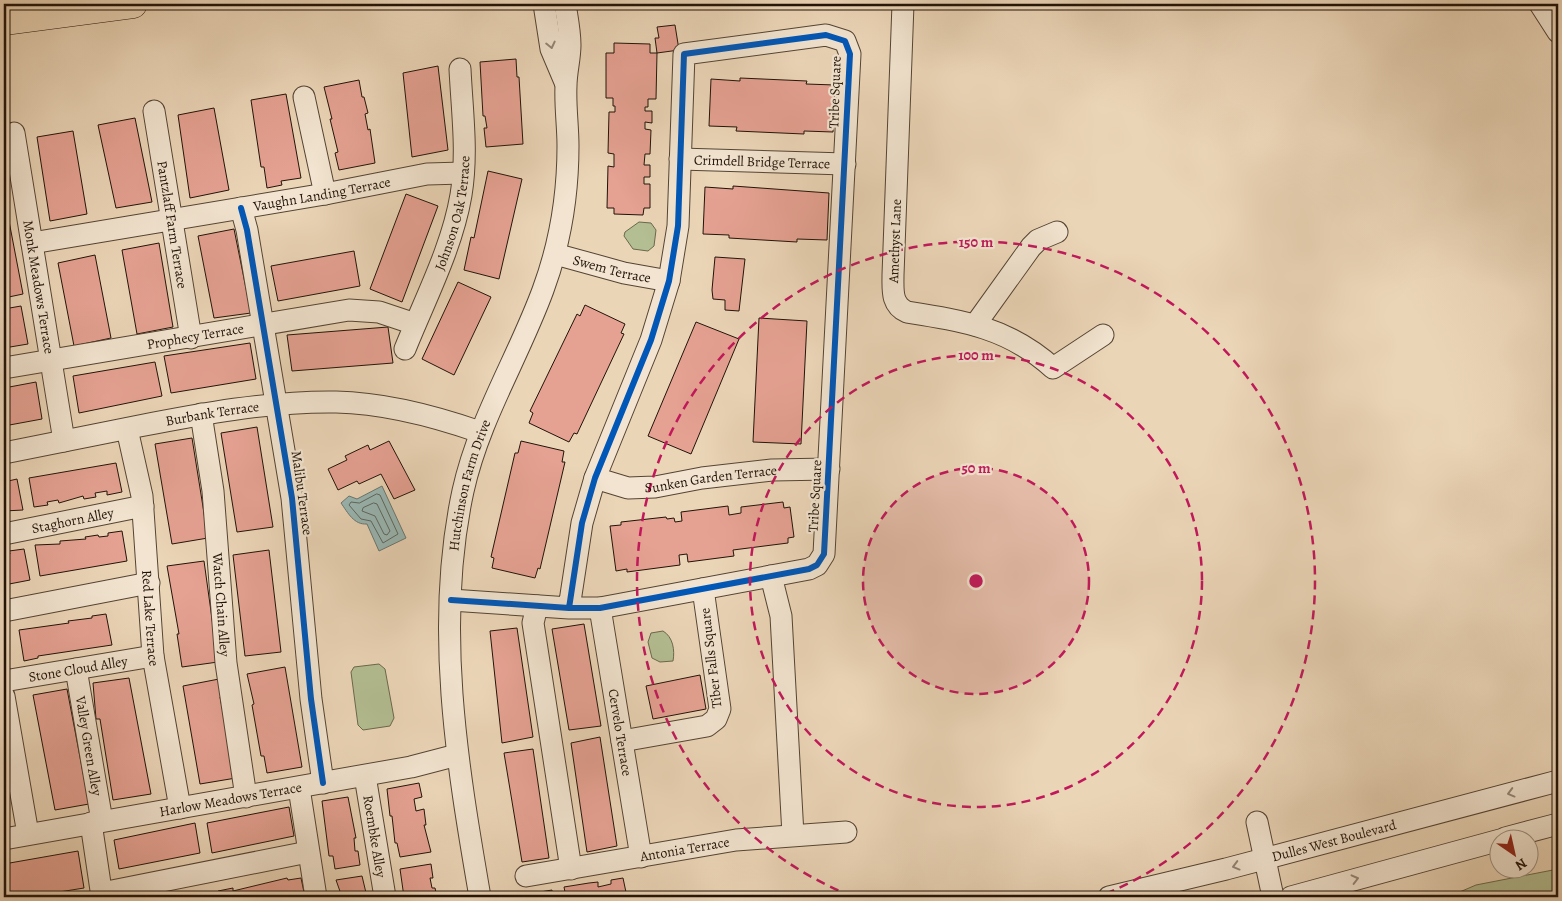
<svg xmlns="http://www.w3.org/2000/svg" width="1562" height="901" font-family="Alegreya,serif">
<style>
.green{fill:#b3be92;stroke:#6a684d}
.water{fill:#99b8b5;stroke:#697670}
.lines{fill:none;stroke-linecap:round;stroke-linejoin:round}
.shore{stroke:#5d665e;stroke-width:1}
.building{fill:#e5a192;stroke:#211308}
.minor-casing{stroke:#544434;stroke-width:23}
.highway-casing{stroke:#211308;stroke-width:29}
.minor{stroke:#f2e4d0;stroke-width:21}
.highway{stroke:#ebd5b7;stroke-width:28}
.cycleway-casing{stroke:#f2e4d0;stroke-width:9}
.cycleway{stroke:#0057b8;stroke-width:6}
.oneway{stroke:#948676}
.ring{fill:none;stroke:#c2185b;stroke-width:2.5;stroke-dasharray:9 6}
.labels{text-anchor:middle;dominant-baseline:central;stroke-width:4.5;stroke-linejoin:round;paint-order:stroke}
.street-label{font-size:14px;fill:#211308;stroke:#f2e4d0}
.centre{fill:#c2185b;stroke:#f2e4d0;stroke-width:2.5}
.ring-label{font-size:15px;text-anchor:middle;font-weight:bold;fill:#c2185b;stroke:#f2e4d0;stroke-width:4.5;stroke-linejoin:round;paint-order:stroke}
</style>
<rect width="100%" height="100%" fill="#ebd5b7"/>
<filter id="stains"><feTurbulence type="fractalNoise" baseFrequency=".004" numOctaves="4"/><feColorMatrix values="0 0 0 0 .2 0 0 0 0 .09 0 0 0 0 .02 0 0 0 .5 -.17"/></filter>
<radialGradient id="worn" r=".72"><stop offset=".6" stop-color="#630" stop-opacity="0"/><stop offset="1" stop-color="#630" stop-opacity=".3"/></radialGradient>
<path class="green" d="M639,222L651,223L656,230L654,246L648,251L633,249L624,236L625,232Z
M663,631C673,637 675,650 673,661L660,662L652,658L648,642L651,633Z
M379,664L385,669L394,718L390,726L363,730L358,725L351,672L354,667Z
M1558,869V897H1448L1476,885Z"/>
<path class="water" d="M382,486L406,538L379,551L367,524C354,525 348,513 341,503L349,496L357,499Z"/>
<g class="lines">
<path class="shore" d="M377,494L380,495L398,534L383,543L371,521L361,519L349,505L351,502L359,503Z
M374,503L377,504L390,531L387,535L384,534L375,516L362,511L363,508Z"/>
</g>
<path class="building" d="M675,25L679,50L657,53L655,38H659L657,27Z
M614,43L650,44V53H657L656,99H648V107H645V111H652V123L645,122V129L651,130L650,154H645L644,165H650V177H644V184H650V208H644L643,215L614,214V208H607L608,166L614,167V154L608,153L609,112H615V106H613V98H606V53H614Z
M516,59L517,77H519L523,144L486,147L484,128H487L485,116H483L480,62Z
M438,66L448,150L412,157L403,73Z
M740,78L807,81L806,84L835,85L833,132L804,131V134L736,131L737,127L709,126L711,79L740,81Z
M359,80L362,97H364L368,113L365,114L368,130L370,129L375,163L339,170L335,153L338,152L330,119H332L324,87Z
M286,94L301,178L281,181L282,185L267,188L264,167H261L251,100Z
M214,108L229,190L190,198L178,115Z
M135,118L152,202L116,208L98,125Z
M73,131L87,214L50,221L37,137Z
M488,171L522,179L499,279L464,270L471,237L474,238Z
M733,186L829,193L827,240L797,239V242L729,238V235L703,234L705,187L733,189Z
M406,194L438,206L402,302L370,289Z
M4,195L23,294L4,298Z
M234,229L251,313L214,318L198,236Z
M159,243L173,327L137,334L122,250Z
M354,251L360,286L278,301L271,266Z
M95,255L111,338L74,346L58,263Z
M715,257L745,259L739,311L725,310V300L713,299L712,290Z
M458,282L491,297L454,375L422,359Z
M585,305L625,324L621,333L624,334L577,434L574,433L569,442L529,423L533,413L530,411L577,314L580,316Z
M21,306L28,344L4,348V309Z
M759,318L807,321L801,444L753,442Z
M696,322L739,339L691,454L648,436Z
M388,327L393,363L292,371L287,335Z
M250,343L256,379L171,393L164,356Z
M155,362L162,396L79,413L73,376Z
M36,382L42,419L4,426V388Z
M257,427L273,527L237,532L221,433Z
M192,438L208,538L172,544L155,444Z
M389,441L415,490L394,499L381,474L359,484L357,481L338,490L328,469L347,460L345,456L368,445L370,450Z
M521,441L564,451L562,462H565L540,569L538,568L535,578L492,568L494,558L491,557L515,453H518Z
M116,463L122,492L107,495V491L95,493L96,497L84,499L83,496L59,503L58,500L47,502L48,505L34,507L29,478Z
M17,479L23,510L4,511V482Z
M783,502L784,508L790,507L794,537L788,538V543L733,550L734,556L688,562L687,554L679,555L680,565L627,572V569L616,571L610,526L621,525V522L666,517L667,519L674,518L675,522L682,521L681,512L728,506L729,515L741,513V507Z
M122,531L127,561L40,576L35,545L60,544V541L86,539L85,537L98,535L99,537L108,536V533Z
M24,549L30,580L4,585V555L10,554L9,551Z
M269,550L281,652L245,656L233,555Z
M204,561L218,662L182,667L177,634H179L167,566Z
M106,614L112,645L38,656V658L24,661L19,630L69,623L68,621L92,618V616Z
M584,624L601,726L569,730L552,629Z
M517,628L533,737L502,743L490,631Z
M285,667L302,767L267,773L264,756H261L252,705L254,704L247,674Z
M700,675L706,709L653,719L646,686Z
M129,678L151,794L113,800L100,719H96L93,683Z
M219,679L222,697H220L236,778L200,784L183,686Z
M67,689L89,804L55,810L33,695Z
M600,737L617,846L587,852L571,743Z
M533,749L549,858L522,862L504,753Z
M419,783L422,797L414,799L416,811L424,809L426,825H424L431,852L400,857L397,843H395L392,816H390L387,789Z
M348,797L356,838H354L355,851H358L360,865L335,869L333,856H329L322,801Z
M289,807L294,836L212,853L207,823Z
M195,823L200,853L119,869L114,840Z
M78,851L84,888L28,897H4V864Z
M431,864L433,878H430L432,888H435L437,897H404L400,869Z
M362,876L367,897H342L336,880Z
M287,878L288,880L301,878L305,897H219L218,891L233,888V891Z
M623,878L627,897H529L528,894L552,890V894L565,892L564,887L589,883L598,882V887L611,884V880Z"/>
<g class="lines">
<g class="minor-casing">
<g id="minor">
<path d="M544,4L551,49L565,82"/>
<path d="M903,4L893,275C893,290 891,305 907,312C964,321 1009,328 1053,368L1103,335"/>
<path d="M1540,4L1558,32"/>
<path d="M304,97L325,194"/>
<path id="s1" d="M154,111L191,338"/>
<path id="s2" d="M14,133L64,441"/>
<path id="s3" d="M680,159L845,164"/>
<path d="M241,208L247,230L292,498L311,699L323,783"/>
<path id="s4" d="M32,243L325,194L427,174L463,173"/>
<path id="s5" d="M555,254L624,273L669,281"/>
<path d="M975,325L1031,247L1038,240L1057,232"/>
<path id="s6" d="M405,349C425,299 452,248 461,195C468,153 462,111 460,69"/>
<path id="s7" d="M4,368L349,310L379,312L415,324"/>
<path id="s8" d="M201,414L213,491L226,663L246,797"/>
<path id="s9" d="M127,429L142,496L153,656L180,808"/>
<path id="s10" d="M4,453C47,444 91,436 134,427C201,414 268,401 336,402C386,403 434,416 480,432"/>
<path id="s11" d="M595,478L628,488L655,487L702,478L772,470L829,469"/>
<path id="s12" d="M4,534L143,506"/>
<path d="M771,576L781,616L793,835"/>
<path d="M451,600L569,608H600L809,569L817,565L824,554L850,54L845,41L826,35L684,54L678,226L669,281L651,340L595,478L582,523L569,608"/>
<path d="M537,606L533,623L571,869"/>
<path id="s13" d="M600,608L641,857"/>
<path d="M4,611L149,583"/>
<path id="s14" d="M76,669L102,821"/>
<path id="s15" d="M4,681L153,656"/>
<path d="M4,696L28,834"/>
<path d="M622,741L707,726L716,719L720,709L703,589"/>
<path id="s16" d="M365,776L385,897"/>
<path d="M299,788L316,897"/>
<path d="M1257,822L1273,897"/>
<path d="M91,823L102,897"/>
<path d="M1505,838L1558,824"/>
<path id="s17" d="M4,839L411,767L457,755"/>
<path id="s18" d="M526,876L736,840L846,832"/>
<path d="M102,893L308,852"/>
<path id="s19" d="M480,897C457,764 434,625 463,491C479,419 518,358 543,290C560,244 568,195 568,146C568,126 565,106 566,86C566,72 570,59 570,45C570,31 567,17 565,4"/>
<path id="s20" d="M1109,897L1226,869L1558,781"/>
<path d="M1291,897L1500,840"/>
</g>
</g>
<g class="highway-casing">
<path id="highway" d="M4,21L133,4"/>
</g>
<use href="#minor" class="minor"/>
<use href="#highway" class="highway"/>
<g class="cycleway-casing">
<path id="cycleway" d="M241,208L247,230L292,498L311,699L323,783
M451,600L569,608H600L809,569L817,565L824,554L850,54L845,41L826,35L684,54L678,226L669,281L651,340L595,478L582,523L569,608"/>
</g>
<use href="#cycleway" class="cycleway"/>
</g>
<defs><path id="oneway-chevron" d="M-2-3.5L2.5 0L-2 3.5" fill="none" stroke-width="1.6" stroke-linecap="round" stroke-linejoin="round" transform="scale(1.25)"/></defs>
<g class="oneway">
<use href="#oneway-chevron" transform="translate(551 45) rotate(77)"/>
<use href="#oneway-chevron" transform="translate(1511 793) rotate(165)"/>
<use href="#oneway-chevron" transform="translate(1236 866) rotate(165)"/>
<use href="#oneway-chevron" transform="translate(1355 879) rotate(-14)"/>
</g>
<circle cx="976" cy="581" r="113" fill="#c2185b" fill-opacity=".12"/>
<g class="ring">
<circle cx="976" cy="581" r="113"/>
<circle cx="976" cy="581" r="226"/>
<path d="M852 896A339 339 0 1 1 1100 896"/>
</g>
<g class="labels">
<g class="street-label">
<text transform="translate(835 92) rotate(-88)">Tribe Square</text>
<text stroke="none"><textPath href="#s3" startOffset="82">Crimdell Bridge Terrace</textPath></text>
<text stroke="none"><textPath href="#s4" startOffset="294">Vaughn Landing Terrace</textPath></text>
<text stroke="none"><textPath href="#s6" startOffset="145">Johnson Oak Terrace</textPath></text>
<text stroke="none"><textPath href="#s1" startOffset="115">Pantzlaff Farm Terrace</textPath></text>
<text transform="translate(895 241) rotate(-88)">Amethyst Lane</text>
<text stroke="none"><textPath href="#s5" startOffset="59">Swem Terrace</textPath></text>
<text stroke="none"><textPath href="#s2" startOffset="156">Monk Meadows Terrace</textPath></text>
<text stroke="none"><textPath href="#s7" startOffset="194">Prophecy Terrace</textPath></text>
<text stroke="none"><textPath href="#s10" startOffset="212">Burbank Terrace</textPath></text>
<text stroke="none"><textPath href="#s11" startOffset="118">Sunken Garden Terrace</textPath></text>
<text stroke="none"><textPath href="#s19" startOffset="416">Hutchinson Farm Drive</textPath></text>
<text transform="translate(302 493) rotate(82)">Malibu Terrace</text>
<text transform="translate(815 496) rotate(-87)">Tribe Square</text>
<text stroke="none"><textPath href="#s12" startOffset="70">Staghorn Alley</textPath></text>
<text stroke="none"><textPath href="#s8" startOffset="192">Watch Chain Alley</textPath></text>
<text stroke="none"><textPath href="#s9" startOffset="191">Red Lake Terrace</textPath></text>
<text transform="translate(711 658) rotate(-97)">Tiber Falls Square</text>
<text stroke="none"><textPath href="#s15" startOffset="75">Stone Cloud Alley</textPath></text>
<text stroke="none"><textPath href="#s13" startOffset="126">Cervelo Terrace</textPath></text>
<text stroke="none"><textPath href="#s14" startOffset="78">Valley Green Alley</textPath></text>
<text stroke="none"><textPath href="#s17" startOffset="230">Harlow Meadows Terrace</textPath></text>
<text stroke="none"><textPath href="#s16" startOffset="61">Roembke Alley</textPath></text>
<text stroke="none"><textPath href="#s20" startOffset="232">Dulles West Boulevard</textPath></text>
<text stroke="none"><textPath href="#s18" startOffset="161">Antonia Terrace</textPath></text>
</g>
</g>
<circle cx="976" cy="581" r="8" class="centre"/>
<g class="ring-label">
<text x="976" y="247">150 m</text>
<text x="976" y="360">100 m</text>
<text x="976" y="473">50 m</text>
</g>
<rect width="1562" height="901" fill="none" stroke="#ebd5b7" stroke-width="20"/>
<rect x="5" y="5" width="1552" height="891" fill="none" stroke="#211308" stroke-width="2.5"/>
<rect x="10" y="10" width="1542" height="881" fill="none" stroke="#211308"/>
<g transform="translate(1514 854) rotate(146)"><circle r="24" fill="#f2e4d0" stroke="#9e9080"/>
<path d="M0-4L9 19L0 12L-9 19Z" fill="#8f2418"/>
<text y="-8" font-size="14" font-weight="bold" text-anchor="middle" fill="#211308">N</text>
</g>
<rect width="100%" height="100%" filter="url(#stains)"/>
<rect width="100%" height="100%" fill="url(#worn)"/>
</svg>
